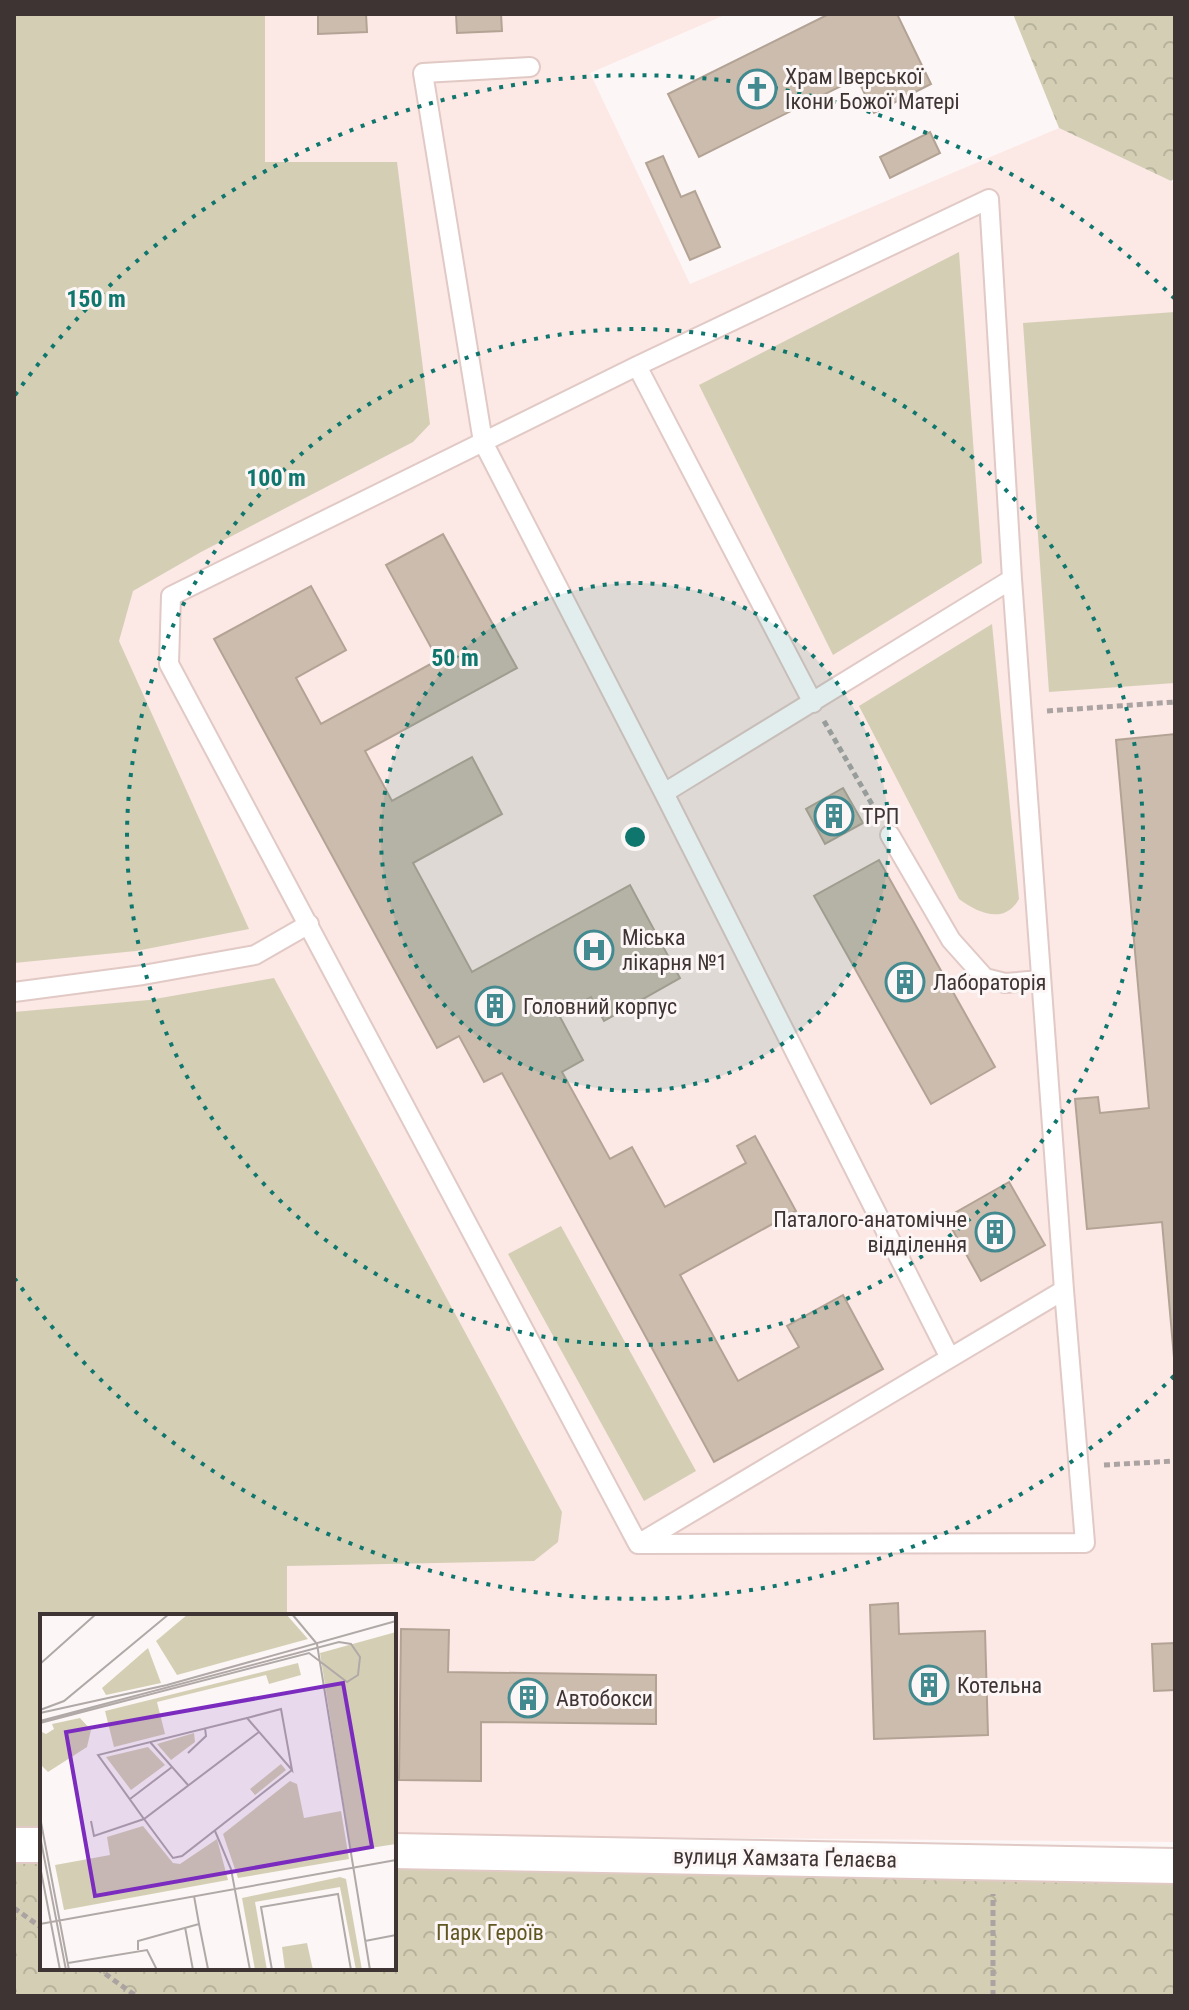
<svg xmlns="http://www.w3.org/2000/svg" width="1189" height="2010" font-family="'Roboto Condensed',sans-serif">
<style>
.built{fill:#fce8e5}
.grass{fill:#d4cfb4}
.forest{fill:url(#forest-crowns)}
.building{fill:#ccbcad;stroke:#b3a395;stroke-width:2}
.lines{fill:none;stroke-linecap:round;stroke-linejoin:round}
.lane-casing{stroke:#e1c9c5;stroke-width:22}
.street-casing{stroke:#e1c9c5;stroke-width:38}
.path{stroke:#aaa3a2;stroke-width:5;stroke-dasharray:6 4;stroke-linecap:butt}
.lane{stroke:#fff;stroke-width:18}
.street{stroke:#fff;stroke-width:34}
.ring{fill:none;stroke:#0f766e;stroke-width:4;stroke-dasharray:4 8}
.labels{text-anchor:middle;dominant-baseline:central;stroke-width:6;stroke-linejoin:round;paint-order:stroke}
.poi-label{font-size:22px;fill:#3e3433;stroke:#fcf7f6;text-anchor:start}
.street-label{font-size:22px;fill:#3e3433;stroke:#fcf7f6}
.park-label{font-size:22px;fill:#615722;stroke:#fcf7f6}
.inset-road{fill:none;stroke:#b0a9a8;stroke-width:2}
.view{fill:#7b2cbf;fill-opacity:0.15;stroke:#7b2cbf;stroke-width:4}
.inset-edge{fill:none;stroke:#3e3433;stroke-width:4}
.centre{fill:#0f766e;stroke:#fcf7f6;stroke-width:4}
.ring-label{font-size:24px;text-anchor:middle;font-weight:bold;fill:#0f766e;stroke:#fcf7f6;stroke-width:6;stroke-linejoin:round;paint-order:stroke}
</style>
<defs>
<pattern id="forest-crowns" width="20" height="18" patternUnits="userSpaceOnUse" patternTransform="scale(2)"><rect width="20" height="18" fill="#d4cfb4"/><path d="M2 6a3 3 0 1 1 6 0M12 15a3 3 0 1 1 6 0" fill="none" stroke="#b7b29b"/></pattern>
</defs>
<rect width="100%" height="100%" fill="#fcf7f6"/>
<path class="built" d="M14,14H727L590,73L690,284L1059,128L1171,181L1175,185V1842L394,1835V1616H42L14,1831Z"/>
<path class="grass" d="M14,14H265V162H397L430,424L413,442L201,552L133,591L119,641L249,929L136,951L14,963Z
M959,252L982,563L833,655L699,385Z
M1175,312V683L1049,692L1023,323Z
M992,624L1019,899C1004,925 978,913 959,899L859,706Z
M274,978L562,1512L558,1542L534,1561L287,1566V1616H42V1833H14V1012L149,1000Z
M561,1226L696,1471L644,1501L508,1254Z"/>
<path class="forest" d="M1013,14H1175V178L1171,181L1059,128Z
M14,1860H42V1968H394V1866L1175,1880V1996H14Z"/>
<path class="building" d="M318,14H366L367,32L318,34Z
M456,14H501L502,31L457,33Z
M829,14H897L931,84L874,113L857,78L699,157L668,94Z
M930,132L940,153L890,178L880,157Z
M663,156L681,197L695,191L720,247L690,260L646,163Z
M443,534L517,668L365,751L392,801L472,757L502,814L413,863L472,972L630,885L680,978L604,1021L591,997L559,1015L583,1060L562,1072L610,1159L632,1147L665,1207L746,1163L737,1146L755,1136L796,1211L680,1275L738,1381L799,1347L787,1326L843,1295L883,1369L714,1462L502,1073L484,1082L459,1036L437,1048L214,639L311,586L346,650L296,678L321,724L438,660L386,565Z
M1175,734V1369L1162,1222L1087,1229L1075,1099L1098,1097L1100,1113L1149,1108L1116,740Z
M843,788L863,823L825,844L806,809Z
M879,860L995,1067L931,1104L814,896Z
M1009,1182L1045,1245L981,1281L946,1218Z
M898,1603L899,1634L985,1631L988,1735L874,1739L870,1605Z
M401,1629L449,1630L448,1672L656,1675V1724L481,1722V1781L399,1780Z
M1175,1643V1690L1154,1691L1152,1644Z"/>
<g class="lines">
<g class="lane-casing">
<path id="lane" d="M530,67L423,73L483,442L171,596L169,664L638,1544
M637,366L813,703
M664,793L1012,579
M890,835L951,940L985,978L1005,983L1041,980
M14,992L143,975L255,955L309,924
M1064,1290L1085,1543L638,1544Z
M950,1358L664,793L483,442L637,366L989,199L1012,579L1064,1290"/>
</g>
<g class="street-casing">
<path id="street" d="M14,1845H42
M394,1851L1175,1866"/>
</g>
<path class="path" d="M1047,711L1175,702
M824,721L877,813
M1104,1465L1175,1461
M14,1908L42,1928
M97,1968L136,1996
M993,1996V1894"/>
<use href="#lane" class="lane"/>
<use href="#street" class="street"/>
</g>
<circle cx="635" cy="837" r="254" fill="#0f766e" fill-opacity=".12"/>
<g class="ring">
<circle cx="635" cy="837" r="254"/>
<circle cx="635" cy="837" r="508"/>
<path d="M1174 1376A762 762 0 0 1 15 1279M15 395A762 762 0 0 1 1174 298"/>
</g>
<defs>
<g id="church-ring" transform="scale(2)"><circle r="9.5" fill="#fcf7f6" stroke="#428a90" stroke-width="1.5"/><path d="M-1.2-6h2.4v3.5h3.3v2.4h-3.3V6h-2.4V-.1h-3.3v-2.4h3.3Z" fill="#428a90"/></g>
<g id="building-ring" transform="scale(2)"><circle r="9.5" fill="#fcf7f6" stroke="#428a90" stroke-width="1.5"/><path d="M-4-6H4V6H1V3H-1V6H-4ZM-2.5-4.3h1.7v1.8h-1.7ZM.8-4.3h1.7v1.8H.8ZM-2.5-1h1.7V.8h-1.7ZM.8-1h1.7V.8H.8Z" fill="#428a90"/></g>
<g id="hospital-ring" transform="scale(2)"><circle r="9.5" fill="#fcf7f6" stroke="#428a90" stroke-width="1.5"/><path d="M-5-5h3v3.5h4V-5h3V5h-3V1.5h-4V5h-3Z" fill="#428a90"/></g>
</defs>
<g fill-rule="evenodd">
<use href="#church-ring" x="757" y="89"/>
<use href="#building-ring" x="834" y="816"/>
<use href="#hospital-ring" x="594" y="950"/>
<use href="#building-ring" x="905" y="982"/>
<use href="#building-ring" x="495" y="1006"/>
<use href="#building-ring" x="995" y="1232"/>
<use href="#building-ring" x="929" y="1685"/>
<use href="#building-ring" x="528" y="1698"/>
</g>
<g class="labels">
<g class="poi-label">
<text x="785" y="76">Храм Іверської<tspan x="785" dy="25">Ікони Божої Матері</tspan></text>
<text x="862" y="816">ТРП</text>
<text x="622" y="937">Міська<tspan x="622" dy="25">лікарня №1</tspan></text>
<text x="933" y="982">Лабораторія</text>
<text x="523" y="1006">Головний корпус</text>
<text x="967" y="1219" text-anchor="end">Паталого-анатомічне<tspan x="967" dy="25">відділення</tspan></text>
<text x="957" y="1685">Котельна</text>
<text x="556" y="1698">Автобокси</text>
</g>
<g class="street-label">
<text transform="translate(785 1858) rotate(1)">вулиця Хамзата Ґелаєва</text>
</g>
<g class="park-label">
<text x="490" y="1932">Парк Героїв</text>
</g>
</g>
<g transform="translate(40 1614)">
<rect width="356" height="356" fill="#fcf7f6"/>
<path d="M258,49L261,61L229,70L226,61L117,88L125,120L74,133L65,97ZM154,119L155,128L131,146L117,130ZM108,133L125,151L91,176L66,143ZM241,150L246,156L215,181L210,175ZM250,167L257,170L264,204L301,197L309,245L198,264L183,220ZM103,212L133,249L140,250L177,225L188,266L24,296L15,251L70,241L67,223Z" fill="#d4cfb4"/>
<path d="M148,0H246L268,25L137,61L116,27ZM356,18V230L311,237L280,39ZM108,34L121,69L66,81L62,74ZM40,104L51,116L47,133L8,158L0,150V117L6,120L14,115L12,110ZM300,263L306,265L322,356H316L300,273L215,288L227,356H215L202,284ZM267,329L273,356H245L242,333Z" fill="#d4cfb4"/>
<path class="inset-road" d="M252,0L277,30L330,356M0,50L56,0M241,95L252,156L207,104ZM0,96L24,87L129,0M0,99L127,71L356,7M207,104L58,141L104,205L219,118M0,107L299,28L311,30L320,43L318,61L307,68L269,39L0,109M110,128L148,171M148,139L166,122L165,114M90,185L132,153M0,203L29,356M51,207L54,222L104,205L133,244L142,242L252,156M175,217L191,255L210,356M0,222L26,356M0,252L20,356M0,310L356,246M159,310L168,355M145,313L153,356M325,327L356,321M98,336V327L159,310L154,282M28,349L107,336L117,356M232,356L221,293L298,280L311,356"/>
<path class="view" d="M303,69L332,233L55,282L26,118Z"/>
<rect width="356" height="356" class="inset-edge"/>
</g>
<circle cx="635" cy="837" r="12" class="centre"/>
<g class="ring-label">
<text x="96" y="307">150 m</text>
<text x="276" y="486">100 m</text>
<text x="455" y="666">50 m</text>
</g>
<rect width="1189" height="2010" fill="none" stroke="#3e3433" stroke-width="32"/>
</svg>
